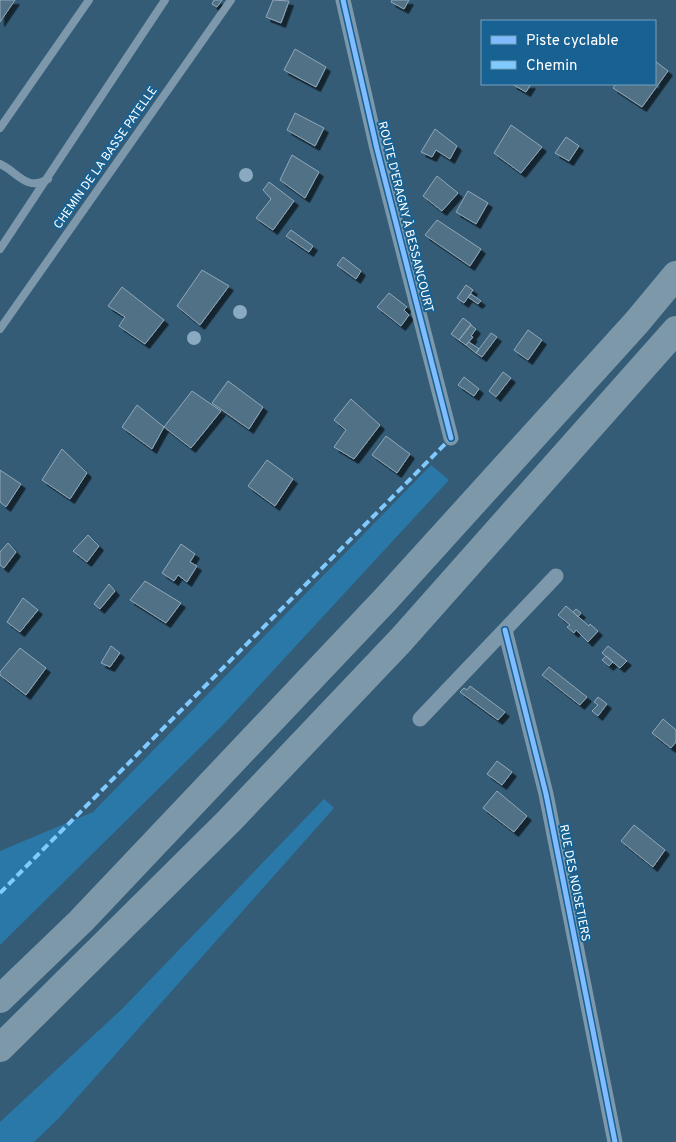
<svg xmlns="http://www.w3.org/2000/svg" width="676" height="1142" font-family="Overpass,sans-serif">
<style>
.green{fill:#2978a8}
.building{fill:#517186;stroke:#91a8b8;filter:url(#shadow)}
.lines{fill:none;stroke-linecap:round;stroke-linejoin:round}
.service{stroke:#7c98aa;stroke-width:8}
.minor{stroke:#7c98aa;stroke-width:15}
.motorway{stroke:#7d98a9;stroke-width:28}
.quiet{stroke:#80caff;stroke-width:4;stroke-dasharray:8 4;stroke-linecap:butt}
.cycleway-casing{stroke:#186293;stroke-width:8}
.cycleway{stroke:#80bcff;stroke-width:5}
.tree{fill:#89aac0}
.labels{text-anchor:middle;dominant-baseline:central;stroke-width:4;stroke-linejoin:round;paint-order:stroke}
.street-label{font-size:12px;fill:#fff;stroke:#186293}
</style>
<defs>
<filter id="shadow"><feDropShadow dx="4.5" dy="4.5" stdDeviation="0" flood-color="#0009"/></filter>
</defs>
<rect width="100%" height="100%" fill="#345c77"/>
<path class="green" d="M431,465L449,480L222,726L0,945V851L93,812Z
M324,799L334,808L59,1118L34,1142H0V1122L123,1008Z"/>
<path class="building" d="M0,0H15L0,22Z
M214,0H222L217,7L212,4Z
M273,0L289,1L281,23L266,17Z
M392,0H409L404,9L391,2Z
M295,49L326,67L316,87L284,70Z
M655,61L668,71L642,107L613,88L616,84H655Z
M512,84H531L526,92Z
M295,113L324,128L315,146L287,130Z
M511,125L542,147L521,173L494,153Z
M435,129L457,146L450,159L436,150L432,157L421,152Z
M566,137L579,146L569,161L555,153Z
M292,155L319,172L305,198L280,180Z
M437,176L458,193L442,211L423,196Z
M269,182L294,201L273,230L256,218L271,199L263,190Z
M468,191L488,203L476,224L456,212Z
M437,220L481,249L470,266L425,235Z
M291,230L313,246L309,252L286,236Z
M343,257L361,271L356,279L337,265Z
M202,270L229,286L200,325L177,306Z
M466,285L473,290L464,303L457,298Z
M122,287L164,320L145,344L119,326L125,317L108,306Z
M389,293L407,307L404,310L409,315L401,326L377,307Z
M471,294L481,301L478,304L468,297Z
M463,318L471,324L459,340L451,334Z
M471,325L476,329L471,336L473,337L466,345L459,340Z
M528,330L542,340L528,360L514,350Z
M491,333L497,337L482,357L476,353Z
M469,342L479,349L476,353L466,345Z
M503,372L511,378L496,397L489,391Z
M464,377L479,389L474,396L458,385Z
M228,381L263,407L249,429L212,403Z
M192,391L221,411L191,448L164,427Z
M351,399L380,425L354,459L334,447L346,430L334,420Z
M137,405L164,427L152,449L122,427Z
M386,436L410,454L397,473L372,455Z
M62,449L87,473L70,499L42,480Z
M267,460L293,479L275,506L248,486Z
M0,470L21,484L6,507L0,502Z
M88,535L99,546L87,562L73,551Z
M8,543L16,552L4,568L0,565V552Z
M181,544L195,554L190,562L197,566L187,582L178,575L174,581L162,573Z
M145,581L181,603L166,623L130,600Z
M109,584L115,591L100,609L94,604Z
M23,598L38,610L20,632L7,622Z
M566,606L589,626L590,624L598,631L588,642L576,630L574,633L567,627L570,625L558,615Z
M576,609L581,613L578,617L573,612Z
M111,646L120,653L110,667L101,663Z
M608,646L627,661L620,668L602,653Z
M20,648L46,668L26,695L0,675V672Z
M606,656L613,662L609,666L602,660Z
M549,667L587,697L580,705L542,675Z
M470,686L505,712L498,720L460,692L464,688L467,690Z
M598,697L607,704L598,716L592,711L598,705L594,702Z
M663,719L676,730V742L671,748L652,733Z
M497,761L512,772L502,785L487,774Z
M497,791L527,816L514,832L483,808Z
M634,825L665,850L653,867L621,841Z"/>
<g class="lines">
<path class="service" d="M0,128L89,0
M0,164C18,172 26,192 48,179
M0,249L165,0
M0,329L231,0"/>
<path class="minor" d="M343,0L377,149L451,438
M505,630L546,794L615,1142
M420,719L556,576"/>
<path class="motorway" d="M0,999L81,921L385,600L637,322L676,275
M0,1048L229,821L401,640L676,330"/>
<path class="quiet" d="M0,893L451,438"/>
<g class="cycleway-casing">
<path id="cycleway" d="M343,0L377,149L451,438
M505,630L546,794L615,1142"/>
</g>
<use href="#cycleway" class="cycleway"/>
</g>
<g class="tree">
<circle cx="246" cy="175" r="7"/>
<circle cx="240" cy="312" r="7"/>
<circle cx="194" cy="338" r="7"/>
</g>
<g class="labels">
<g class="street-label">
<text transform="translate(106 158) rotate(-55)">CHEMIN DE LA BASSE PATELLE</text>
<text transform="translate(405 217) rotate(76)">ROUTE D'ERAGNY À BESSANCOURT</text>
<text transform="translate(574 883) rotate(79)">RUE DES NOISETIERS</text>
</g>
</g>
<rect x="481" y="20" width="175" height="65" fill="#186293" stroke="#74a1be"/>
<rect x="491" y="36" width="25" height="8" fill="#80bcff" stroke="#74a1be"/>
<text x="526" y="45" font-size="15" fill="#ffffff">Piste cyclable</text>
<rect x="491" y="61" width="25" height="8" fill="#80caff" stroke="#74a1be"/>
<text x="526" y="70" font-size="15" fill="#ffffff">Chemin</text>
</svg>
